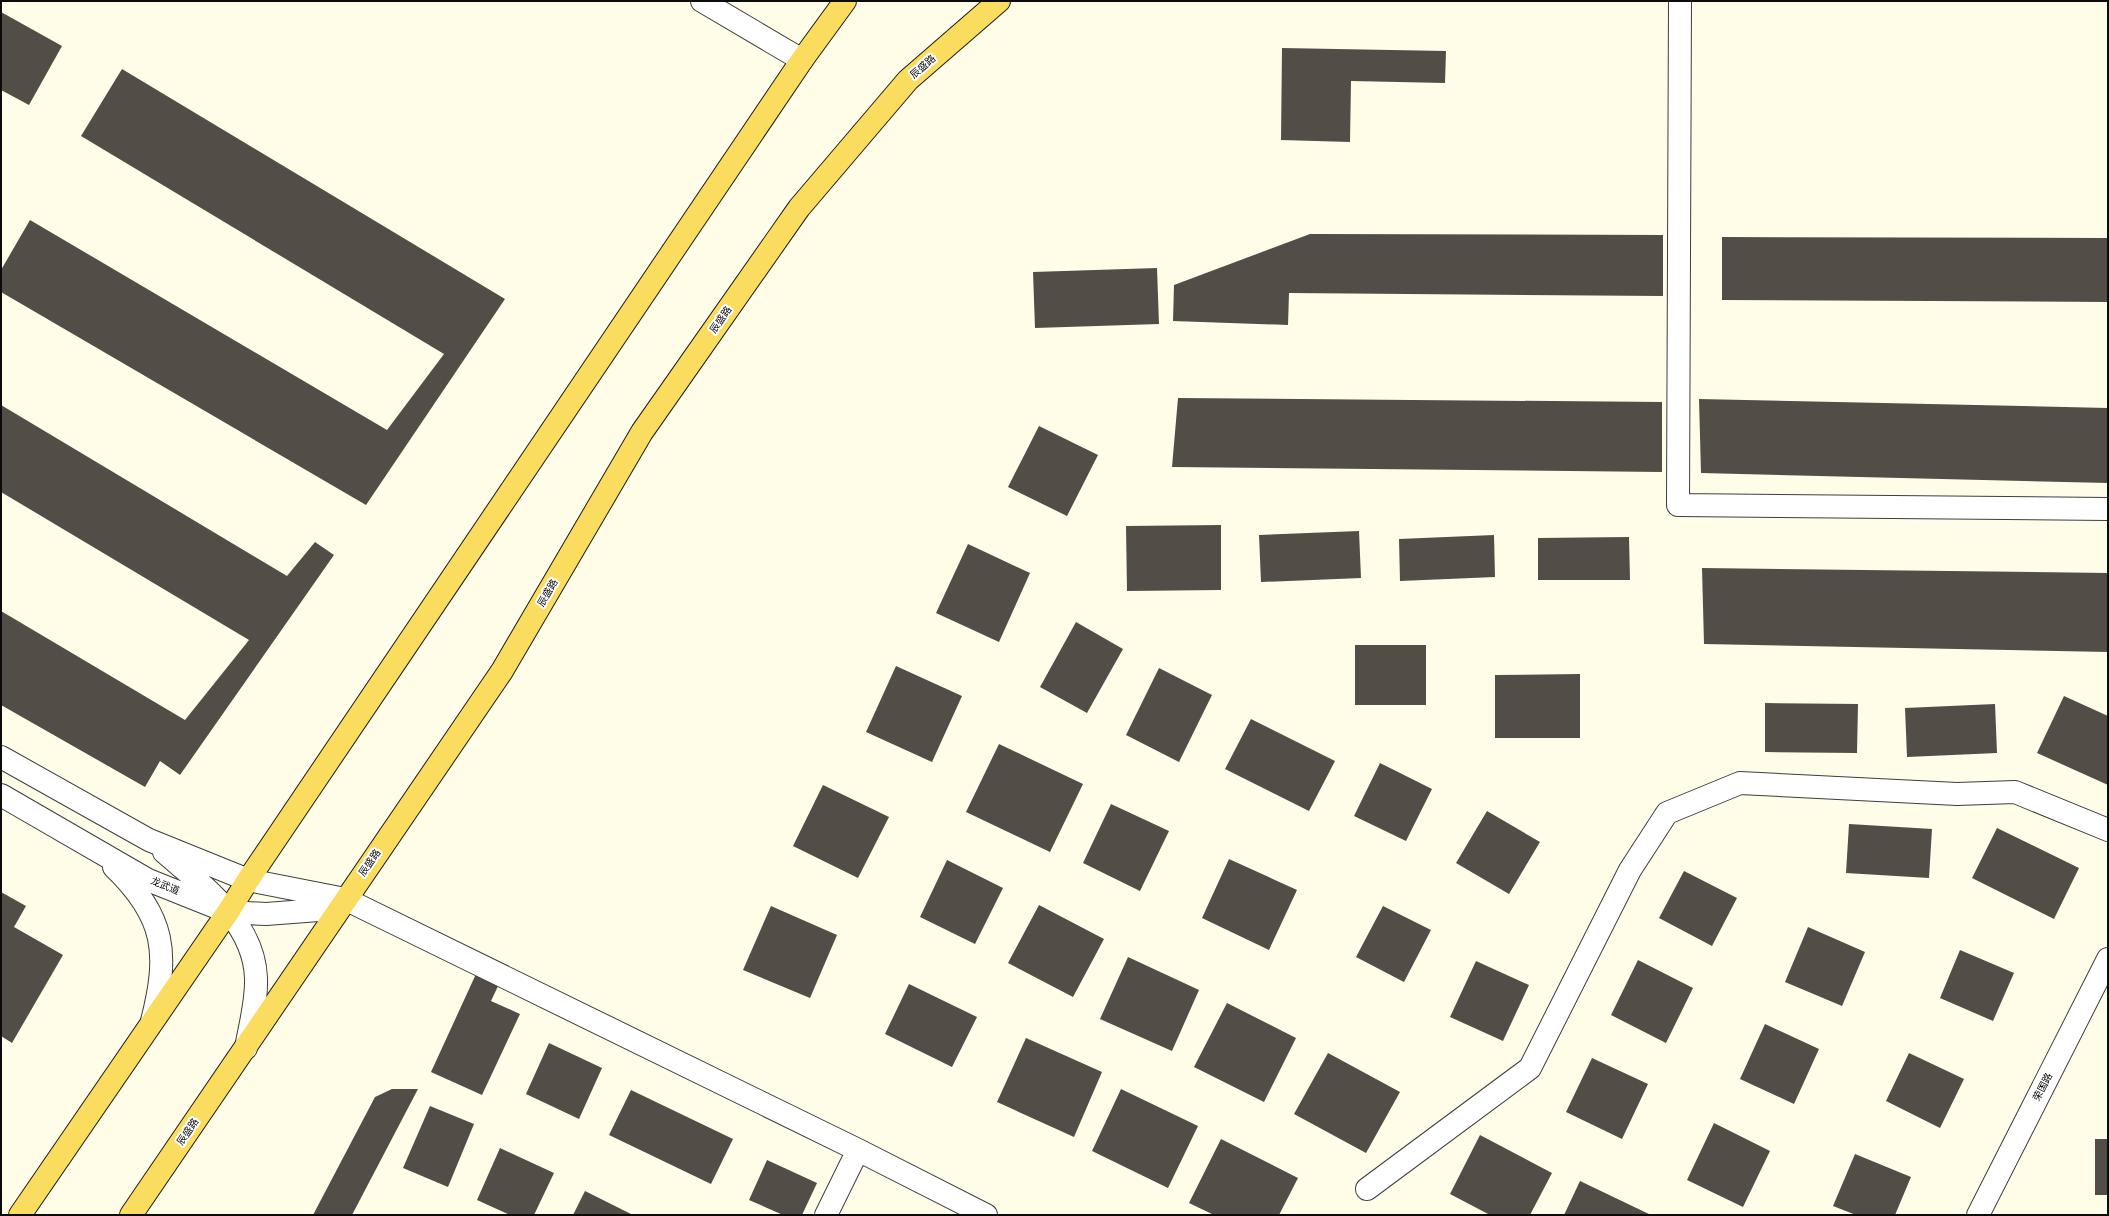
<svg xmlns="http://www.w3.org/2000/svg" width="2109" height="1216" font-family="Bitter,'Noto Sans SC',serif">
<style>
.building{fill:#534d47}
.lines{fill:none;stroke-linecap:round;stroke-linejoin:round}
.minor-casing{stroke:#3e3e3e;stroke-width:24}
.major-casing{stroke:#1c1c1c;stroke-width:24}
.minor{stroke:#fff;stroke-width:22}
.major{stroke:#fadc5e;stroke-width:22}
.labels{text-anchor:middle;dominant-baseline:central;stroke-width:4;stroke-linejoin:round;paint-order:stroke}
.street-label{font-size:10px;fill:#0b0b0b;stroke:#fff}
</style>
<rect width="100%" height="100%" fill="#fffce8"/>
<path class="building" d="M1,12L62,46L29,105L1,90Z
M1282,48L1446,51L1445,83L1351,81L1350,142L1281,140Z
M122,69L505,299L366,505L1,292V270L30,220L387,430L444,354L81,136Z
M1310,234L1663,235V296L1289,293L1288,325L1173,321L1174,285Z
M1722,237L2108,238V302L1722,300Z
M1157,268L1159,324L1035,328L1033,272Z
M1178,398L1662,402V472L1172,467Z
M1699,399L2108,408V483L1701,473Z
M1,405L287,576L315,542L334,555L180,775L160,761L145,787L1,705V611L185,720L249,640L1,492Z
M1039,426L1098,455L1067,516L1008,487Z
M1221,525V590L1127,591L1126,526Z
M1359,531L1361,578L1261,582L1259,535Z
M1494,535L1495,577L1400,581L1399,539Z
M1629,537L1630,580H1538V538Z
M968,544L1030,573L999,642L936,613Z
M1702,568L2108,573V652L1704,644Z
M1076,622L1123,649L1087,713L1040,687Z
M1355,645H1426V705H1355Z
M896,666L962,696L932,762L866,732Z
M1159,668L1212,695L1179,762L1126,735Z
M1580,674V738H1495V675Z
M2064,696L2108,716V785L2037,753Z
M1765,703L1858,704L1857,753L1765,752Z
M1995,704L1997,753L1907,757L1905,708Z
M1251,719L1335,761L1309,811L1225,769Z
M999,744L1083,784L1050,852L966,812Z
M1380,763L1432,789L1406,841L1354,816Z
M823,785L889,817L858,878L793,846Z
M1111,804L1169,831L1140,891L1083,863Z
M1487,811L1540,842L1509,894L1456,863Z
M1849,824L1932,829L1929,878L1846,873Z
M1997,828L2079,868L2054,919L1972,878Z
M1229,859L1297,890L1269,950L1202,918Z
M947,860L1003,888L975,944L920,917Z
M1684,871L1737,898L1712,946L1659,918Z
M1,892L26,906L14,927L63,955L12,1043L1,1036Z
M1039,905L1104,939L1073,997L1008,963Z
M771,906L837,935L810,998L743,970Z
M1383,906L1431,930L1404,982L1356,957Z
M1808,927L1865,952L1842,1006L1785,982Z
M1960,950L2014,973L1993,1021L1940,998Z
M1128,957L1199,990L1172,1051L1100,1019Z
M1638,960L1693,988L1666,1043L1611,1015Z
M1476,961L1529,985L1503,1041L1450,1017Z
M476,974L499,984L491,1001L520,1014L482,1095L431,1072Z
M909,984L977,1017L952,1067L885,1034Z
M1227,1003L1296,1038L1264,1102L1194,1067Z
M1765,1024L1819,1049L1794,1104L1740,1079Z
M1026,1038L1102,1072L1074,1137L997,1102Z
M549,1043L602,1068L579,1119L526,1094Z
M1328,1053L1400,1092L1366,1153L1294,1114Z
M1909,1053L1964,1079L1940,1128L1886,1101Z
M1592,1058L1648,1084L1622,1139L1566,1112Z
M392,1089H418L352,1215H313L375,1097Z
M1121,1089L1198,1126L1168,1188L1092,1151Z
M631,1090L733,1139L711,1184L609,1135Z
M430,1106L474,1124L448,1187L403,1168Z
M1714,1123L1770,1151L1743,1207L1687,1180Z
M1480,1135L1552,1173L1530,1215H1490L1450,1194Z
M1221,1139L1298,1178L1279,1215H1214L1189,1203Z
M2095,1139H2108V1195H2095Z
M500,1148L554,1173L534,1215H510L477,1200Z
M1855,1154L1911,1177L1895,1215H1856L1833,1206Z
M767,1160L817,1183L802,1215H783L749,1200Z
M1580,1181L1651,1215H1564Z
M585,1191L633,1215H573Z"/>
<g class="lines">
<g class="minor-casing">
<path id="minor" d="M702,1L802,60
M1680,1L1678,505L2108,509
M1,757L149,840L248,880L345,899L858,1150L986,1215
M1,795L148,880L228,912L266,914L319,910L345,899
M164,852C203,886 254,922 256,978C257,1001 250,1025 246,1048
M114,867C166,917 169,954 152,1021
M1367,1189L1530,1068L1630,870L1667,813L1740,783L1957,794L2015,792L2108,830
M826,1215L858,1150
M1978,1215L2108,959"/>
</g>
<g class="major-casing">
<path id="major" d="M20,1215L228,912L248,880L802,60L845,1
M131,1215L502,671L642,432L799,208L908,80L999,1"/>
</g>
<use href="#minor" class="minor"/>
<use href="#major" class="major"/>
</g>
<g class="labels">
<g class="street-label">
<text transform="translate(923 67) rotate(-41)">辰盛路</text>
<text transform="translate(721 320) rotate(-55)">辰盛路</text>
<text transform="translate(548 593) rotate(-60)">辰盛路</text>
<text transform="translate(370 863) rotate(-55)">辰盛路</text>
<text transform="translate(165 886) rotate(22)">龙武道</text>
<text transform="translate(2043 1087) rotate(-63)">荣国路</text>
<text transform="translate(188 1132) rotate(-56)">辰盛路</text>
</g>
</g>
<rect width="2109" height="1216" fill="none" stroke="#0b0b0b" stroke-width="4"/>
</svg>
